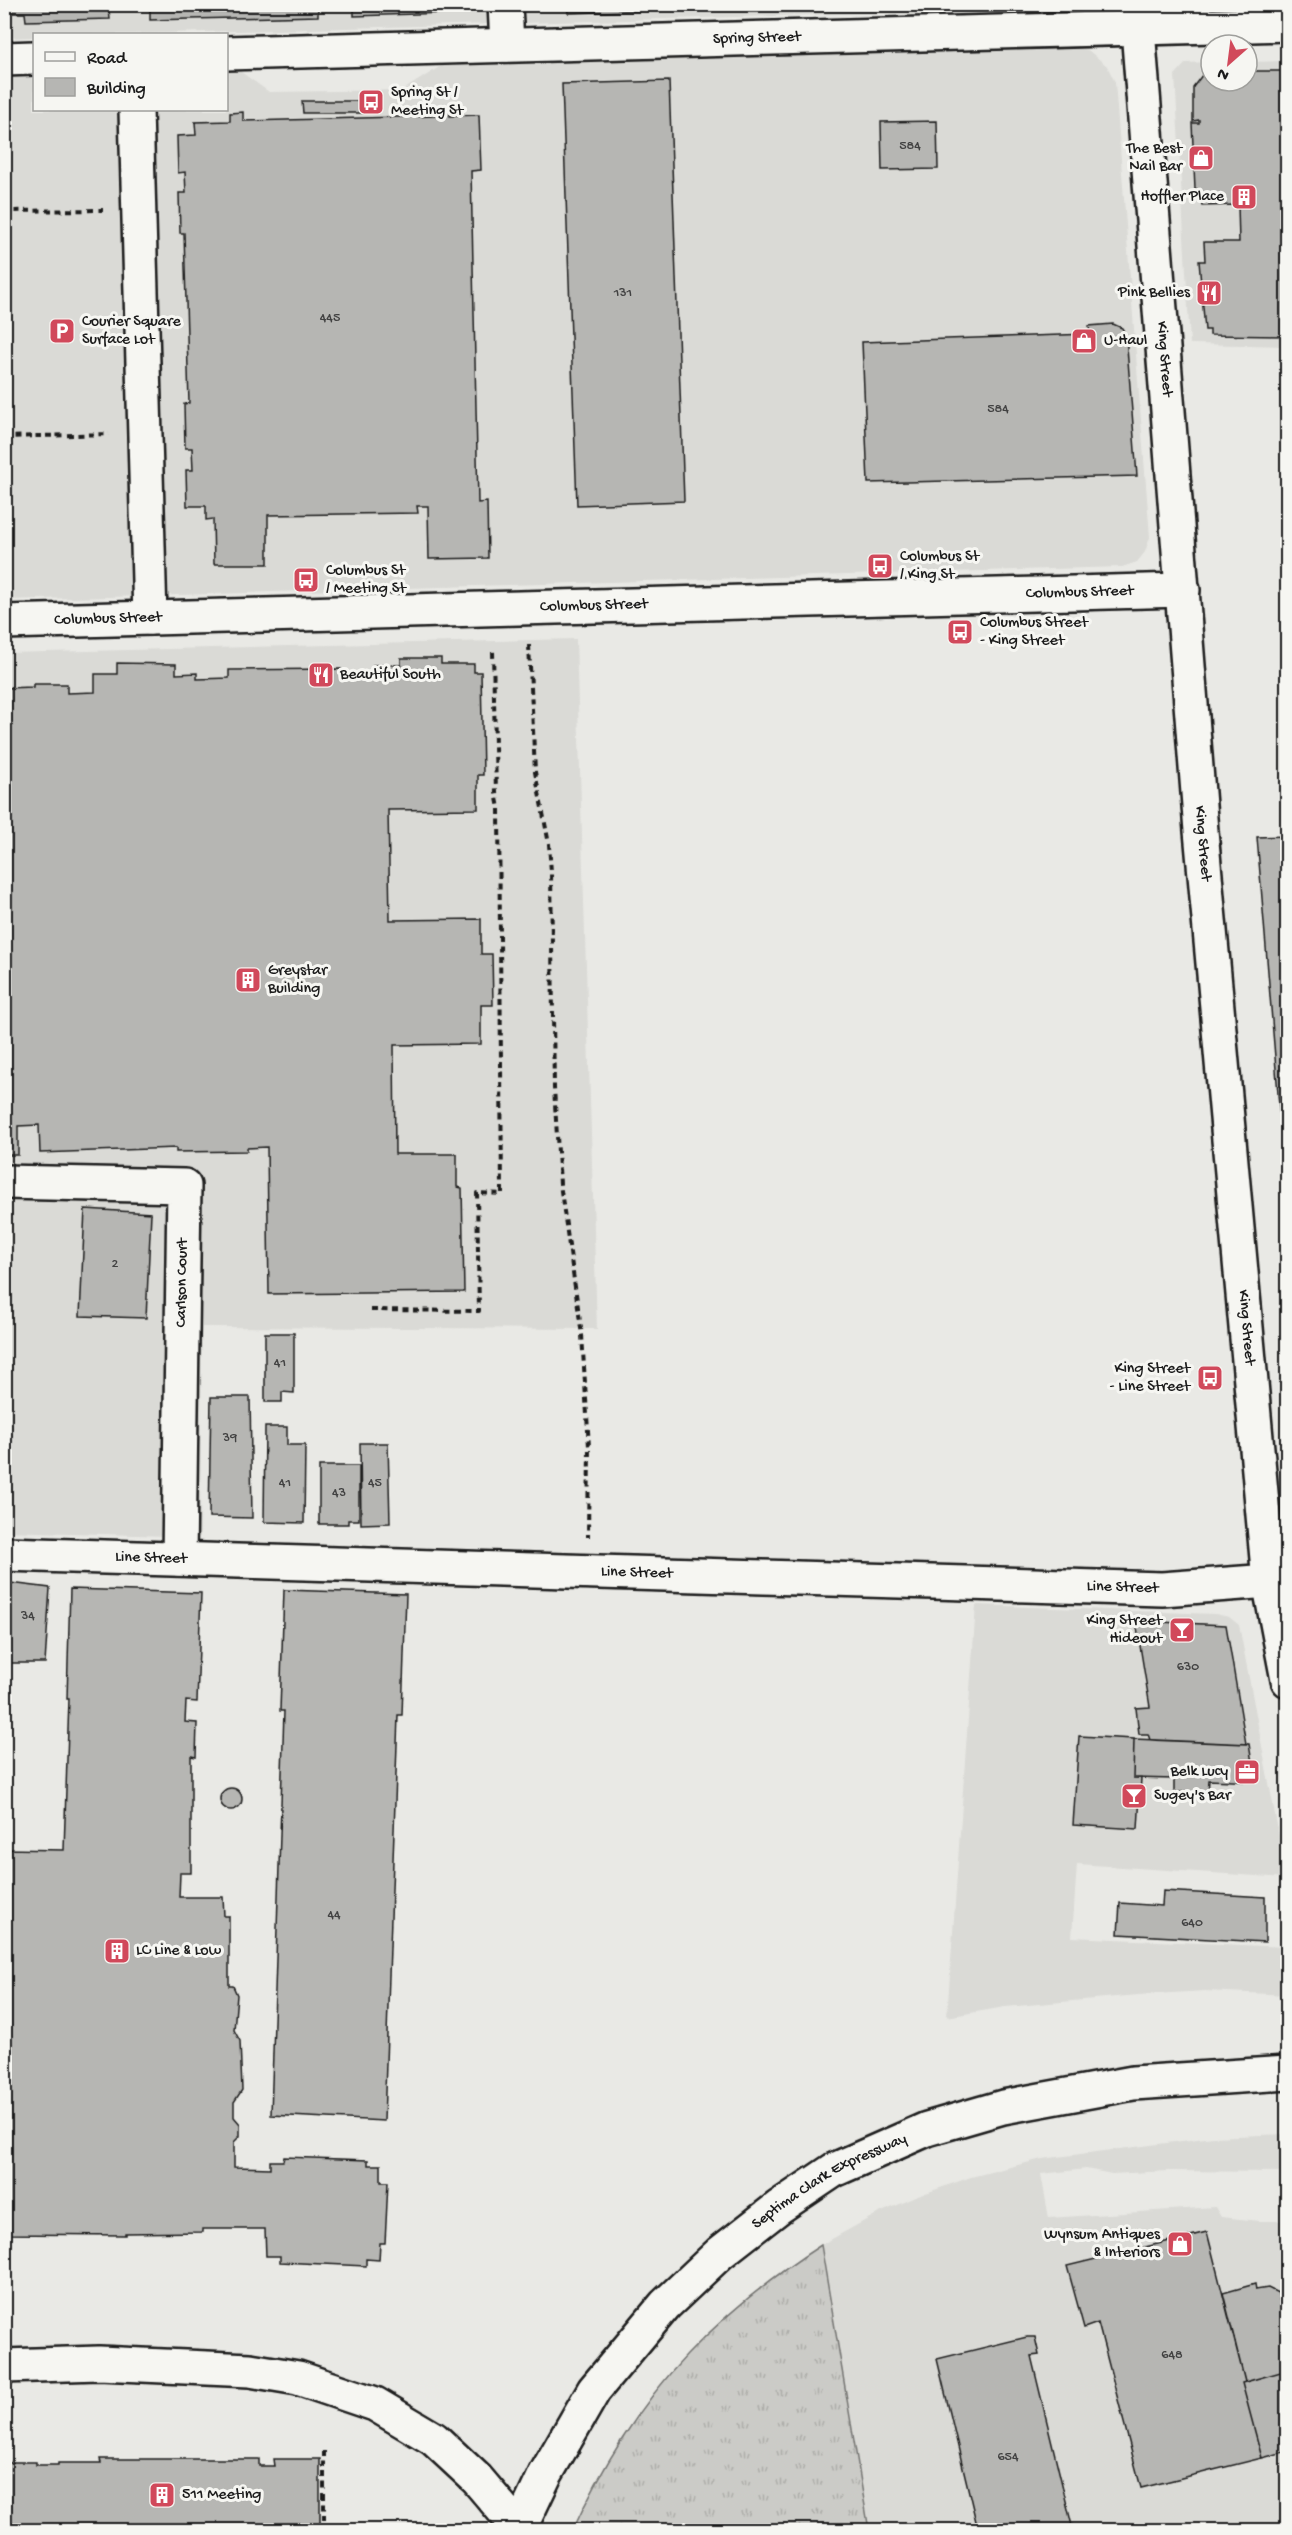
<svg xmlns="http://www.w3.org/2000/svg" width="1292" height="2535" font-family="'Gochi Hand',sans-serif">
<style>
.built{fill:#dadad6}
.grass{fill:url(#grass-tufts);stroke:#747472;stroke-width:1.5}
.building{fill:#b6b6b3;stroke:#1c1c1c;stroke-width:1.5}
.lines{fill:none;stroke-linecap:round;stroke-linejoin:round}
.minor-casing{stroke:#1c1c1c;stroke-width:38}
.major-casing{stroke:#1c1c1c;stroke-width:38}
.highway-casing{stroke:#1c1c1c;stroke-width:38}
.path{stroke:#1c1c1c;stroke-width:4;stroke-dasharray:6 4.5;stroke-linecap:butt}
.minor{stroke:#f6f6f2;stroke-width:33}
.major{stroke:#f6f6f2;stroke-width:33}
.highway{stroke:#f6f6f2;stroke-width:33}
.labels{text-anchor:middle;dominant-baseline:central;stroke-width:6;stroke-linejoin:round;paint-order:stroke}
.number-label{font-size:14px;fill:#424242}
.street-label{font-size:16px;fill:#1c1c1c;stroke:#f6f6f2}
.poi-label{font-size:16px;fill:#1c1c1c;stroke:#f6f6f2;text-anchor:start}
</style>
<defs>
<pattern id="grass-tufts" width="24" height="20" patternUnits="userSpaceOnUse" patternTransform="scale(1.5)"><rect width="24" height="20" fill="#cbcbc7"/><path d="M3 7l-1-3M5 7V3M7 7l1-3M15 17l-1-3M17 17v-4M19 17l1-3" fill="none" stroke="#aeaeaa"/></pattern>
</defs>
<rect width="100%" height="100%" fill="#e9e9e5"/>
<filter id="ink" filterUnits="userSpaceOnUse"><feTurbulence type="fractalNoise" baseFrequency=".0167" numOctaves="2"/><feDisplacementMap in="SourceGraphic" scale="12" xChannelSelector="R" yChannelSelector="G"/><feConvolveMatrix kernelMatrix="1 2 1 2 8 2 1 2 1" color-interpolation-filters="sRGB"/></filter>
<g filter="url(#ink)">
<path class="built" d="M4,5H1092L1089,7L133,34H34V37L5,38Z
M1068,45L1088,50L1107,66L1115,82L1150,537L1145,552L1137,562L1122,567L5,600L4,74L34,73V110H226L227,67H234L269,92L403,90L441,66Z
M1287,61V346L1190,344L1175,75L1186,63L1211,62V81H1247V62Z
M576,639L597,1329L202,1327L200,1537L5,1531V653Z
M976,1605L1215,1614L1229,1617L1239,1625L1287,1878L1077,1864L1072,1937L1287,1947V1995L1205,1991L1138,1995L1005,2007L947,2017Z
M1287,2134V2172L1168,2171L1112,2174L1086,2169L1041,2174L1049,2218L1215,2207L1221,2217L1259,2221H1287V2530H869L821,2245L877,2214L923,2194L971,2177L1042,2159L1213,2137Z"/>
<path class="grass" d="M821,2245L869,2530H573C600,2470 641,2403 687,2355C727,2313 773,2276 821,2245Z"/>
<path class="building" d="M4,4H318V16L150,20V9L130,10H109L110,19L26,21L25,13H6L4,24Z
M354,4H446V13L354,16Z
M567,4H704L695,5L696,9L568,13Z
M1247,71H1288V336L1210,335V330H1205L1199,261H1205L1204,242H1239L1238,205L1202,206L1200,189H1195L1192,123H1199V120L1193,121V87L1203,74H1211V81H1247Z
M669,81L684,501L577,505L562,84Z
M302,101H363V113H303Z
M450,107V116L479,115L481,170L471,171L478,503L487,502L488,558L429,559L428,506H417L418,513L268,515V564H214L213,519L206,520V506H187L186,470H193L192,448H185L184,404L189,403L184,233H180L179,193H186L185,172L178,173L177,136L196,135L195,122L230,121V113L243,112V121L437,116V108Z
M937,121L938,169L882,170L881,122Z
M1113,324L1122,328L1126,335L1137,476L868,483L862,342L1090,334L1089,326Z
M401,658H441V664H474V672H481L483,775H478V809L388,810L390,920L481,919V954H492L493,1005H481V1044L394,1045L395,1154H457V1187L462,1188L464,1292L269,1294L267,1147L247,1148V1151L176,1152V1148L40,1153L39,1125L18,1126V1155H4V688L33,687V684H67V693L95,692V674H117V663L176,664V674L197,673V679L229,678V670L341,669V678H373V665H401Z
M1288,836V1216L1257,837Z
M85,1209L151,1213L146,1318L80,1316Z
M265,1333H294V1393L282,1392V1402H265Z
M211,1397H250L252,1518L209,1517Z
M265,1427H287V1445H305L304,1523L264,1522Z
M360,1443H388L390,1523L361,1524Z
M319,1466H359V1520H348V1524H319Z
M10,1583L50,1588L45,1663H5Z
M70,1589L201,1593L197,1702L186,1701L185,1722L197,1723L196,1757L191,1756V1873H180L179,1897H223L224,1916H229V1986H233L237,1995L234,2030L240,2041L242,2090L234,2102V2117L240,2124V2136L234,2142V2167L270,2168V2161H283L284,2157L368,2160V2165H381V2182H388L385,2243H380L379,2260L366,2259V2266L280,2262V2256H266L265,2229H203V2232L125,2233V2235L4,2234V1849L64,1850L69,1699H67Z
M284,1590L406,1594L402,1715H398L384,2121L271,2115L284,1711H280Z
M1136,1621L1226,1625L1246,1744L1150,1740L1148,1734H1139L1136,1708L1150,1707Z
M1079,1736L1134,1739L1133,1778H1141L1138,1829L1073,1825Z
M1134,1739L1249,1744L1255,1782L1209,1780L1208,1793L1174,1792V1779L1133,1778Z
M220 1799a11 11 0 1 1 22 0a11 11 0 1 1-22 0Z
M1163,1891L1265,1897V1942L1118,1934L1120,1903L1162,1906Z
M1207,2232L1245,2382L1242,2383L1262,2458L1141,2488L1098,2323L1084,2328L1067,2266Z
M1255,2284L1256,2290L1268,2288L1278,2293L1284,2320H1288V2370L1245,2382L1223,2293Z
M1027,2337H1035L1039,2355L1031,2356L1073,2530H978L937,2359Z
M1288,2370V2451L1262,2458L1242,2383Z
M100,2459H259V2466H274L273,2459H320V2524H312V2530H4V2462H36V2465H58V2463H101Z"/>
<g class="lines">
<g class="minor-casing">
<g id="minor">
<path d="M505,4L507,45"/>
<path d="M136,110L150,618"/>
<path id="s1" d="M4,622L1183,590"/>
<path d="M4,1182L184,1186L179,1559"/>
<path id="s2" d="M4,1554L1162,1589L1269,1581"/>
</g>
</g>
<g class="major-casing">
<g id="major">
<path id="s3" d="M1136,4L1201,831L1269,1581L1288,1680"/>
<path id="s4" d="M226,53L1288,24"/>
<path d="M4,59L34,58"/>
</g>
</g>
<g class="highway-casing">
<g id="highway">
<path d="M4,2366L99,2363L250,2370L298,2378L375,2404L434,2439L477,2479L516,2525L518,2530"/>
<path id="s5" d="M519,2530L545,2475L594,2390L665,2305L720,2253L779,2207L834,2170L927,2129L1003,2107L1133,2083L1288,2073"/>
</g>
</g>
<path class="path" d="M4,211L103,210
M4,437L109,434
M529,645L535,772L549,844L551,872L554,1088L560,1184L582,1335L589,1447L588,1537
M371,1310L479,1311L477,1193L502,1194L499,808L496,793L493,651
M324,2451V2530"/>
<use href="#minor" class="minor"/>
<use href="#major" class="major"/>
<use href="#highway" class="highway"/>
</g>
</g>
<defs>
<g id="bus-square" transform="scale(1.35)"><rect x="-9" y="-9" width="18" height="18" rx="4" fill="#d1495b" stroke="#f6f6f2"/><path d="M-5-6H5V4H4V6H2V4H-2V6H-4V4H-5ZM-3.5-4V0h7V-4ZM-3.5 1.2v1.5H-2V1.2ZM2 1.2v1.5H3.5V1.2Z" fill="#fff"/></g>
<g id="shop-square" transform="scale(1.35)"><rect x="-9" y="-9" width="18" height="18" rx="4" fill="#d1495b" stroke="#f6f6f2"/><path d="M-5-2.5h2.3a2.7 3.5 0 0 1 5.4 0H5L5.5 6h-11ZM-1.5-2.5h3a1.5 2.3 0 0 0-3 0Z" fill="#fff"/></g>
<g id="building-square" transform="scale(1.35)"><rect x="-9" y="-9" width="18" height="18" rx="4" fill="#d1495b" stroke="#f6f6f2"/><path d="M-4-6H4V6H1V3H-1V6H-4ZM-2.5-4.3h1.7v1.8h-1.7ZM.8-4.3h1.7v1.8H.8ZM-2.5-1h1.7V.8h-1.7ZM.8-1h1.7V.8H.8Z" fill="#fff"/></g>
<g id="restaurant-square" transform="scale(1.35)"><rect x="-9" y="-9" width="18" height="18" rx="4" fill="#d1495b" stroke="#f6f6f2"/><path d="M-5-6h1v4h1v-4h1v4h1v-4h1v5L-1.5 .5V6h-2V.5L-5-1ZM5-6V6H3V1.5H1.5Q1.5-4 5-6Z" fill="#fff"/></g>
<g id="parking-square" transform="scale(1.35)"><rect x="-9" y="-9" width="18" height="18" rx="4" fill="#d1495b" stroke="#f6f6f2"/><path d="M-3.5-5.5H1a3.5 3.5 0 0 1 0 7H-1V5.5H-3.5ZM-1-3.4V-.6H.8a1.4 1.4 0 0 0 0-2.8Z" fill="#fff"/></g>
<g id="bar-square" transform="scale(1.35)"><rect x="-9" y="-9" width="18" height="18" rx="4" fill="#d1495b" stroke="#f6f6f2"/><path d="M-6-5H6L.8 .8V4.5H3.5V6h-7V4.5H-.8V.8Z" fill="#fff"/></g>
<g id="office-square" transform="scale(1.35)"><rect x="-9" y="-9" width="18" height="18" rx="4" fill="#d1495b" stroke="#f6f6f2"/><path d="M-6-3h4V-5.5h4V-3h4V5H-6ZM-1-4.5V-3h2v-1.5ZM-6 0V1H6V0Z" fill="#fff"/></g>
</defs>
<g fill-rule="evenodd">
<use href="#bus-square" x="371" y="102"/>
<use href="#shop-square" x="1201" y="158"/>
<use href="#building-square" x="1244" y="197"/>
<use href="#restaurant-square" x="1209" y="293"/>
<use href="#parking-square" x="62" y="331"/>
<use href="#shop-square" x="1084" y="341"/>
<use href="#bus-square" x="880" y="566"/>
<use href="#bus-square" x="306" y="580"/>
<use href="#bus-square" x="960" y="632"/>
<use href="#restaurant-square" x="321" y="675"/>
<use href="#building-square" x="248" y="980"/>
<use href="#bus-square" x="1210" y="1378"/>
<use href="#bar-square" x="1182" y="1630"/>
<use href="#office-square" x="1247" y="1772"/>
<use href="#bar-square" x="1134" y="1796"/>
<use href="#building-square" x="117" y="1951"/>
<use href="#shop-square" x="1180" y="2244"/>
<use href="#building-square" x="162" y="2495"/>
</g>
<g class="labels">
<g class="number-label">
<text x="910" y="146">584</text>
<text x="623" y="293">131</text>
<text x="330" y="318">445</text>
<text x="998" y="409">584</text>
<text x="115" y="1264">2</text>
<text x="280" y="1363">41</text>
<text x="230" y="1438">39</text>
<text x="285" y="1483">41</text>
<text x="375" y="1483">45</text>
<text x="339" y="1493">43</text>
<text x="28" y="1616">34</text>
<text x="1188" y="1667">630</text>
<text x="334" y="1915">44</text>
<text x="1192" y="1923">640</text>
<text x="1172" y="2355">648</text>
<text x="1008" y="2457">654</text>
</g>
<g class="street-label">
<text stroke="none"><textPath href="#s4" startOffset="531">Spring Street</textPath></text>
<text stroke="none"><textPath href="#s3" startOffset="356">King Street</textPath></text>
<text stroke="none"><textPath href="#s1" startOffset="1076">Columbus Street</textPath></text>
<text stroke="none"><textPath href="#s1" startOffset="590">Columbus Street</textPath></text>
<text stroke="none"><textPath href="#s1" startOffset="104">Columbus Street</textPath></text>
<text stroke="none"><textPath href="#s3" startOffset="842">King Street</textPath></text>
<text transform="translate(183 1283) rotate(-89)">Carlson Court</text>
<text stroke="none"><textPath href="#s3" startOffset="1328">King Street</textPath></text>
<text stroke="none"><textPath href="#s2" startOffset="147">Line Street</textPath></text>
<text stroke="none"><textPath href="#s2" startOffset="633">Line Street</textPath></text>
<text stroke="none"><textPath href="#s2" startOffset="1119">Line Street</textPath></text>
<text stroke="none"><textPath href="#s5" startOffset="477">Septima Clark Expressway</textPath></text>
</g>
<g class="poi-label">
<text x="391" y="93">Spring St /<tspan x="391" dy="18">Meeting St</tspan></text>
<text x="1182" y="149" text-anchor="end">The Best<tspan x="1182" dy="18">Nail Bar</tspan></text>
<text x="1224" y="197" text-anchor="end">Hoffler Place</text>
<text x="1190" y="293" text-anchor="end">Pink Bellies</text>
<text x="82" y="322">Courier Square<tspan x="82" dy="18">Surface Lot</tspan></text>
<text x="1104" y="341">U-Haul</text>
<text x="900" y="557">Columbus St<tspan x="900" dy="18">/ King St</tspan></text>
<text x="326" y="571">Columbus St<tspan x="326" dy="18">/ Meeting St</tspan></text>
<text x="980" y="623">Columbus Street<tspan x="980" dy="18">- King Street</tspan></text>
<text x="340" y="675">Beautiful South</text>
<text x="268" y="971">Greystar<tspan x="268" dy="18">Building</tspan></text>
<text x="1190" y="1369" text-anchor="end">King Street<tspan x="1190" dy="18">- Line Street</tspan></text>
<text x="1162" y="1621" text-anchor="end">King Street<tspan x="1162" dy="18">Hideout</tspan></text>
<text x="1228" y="1772" text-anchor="end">Belk Lucy</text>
<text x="1154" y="1796">Sugey's Bar</text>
<text x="136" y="1951">LC Line &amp; Low</text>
<text x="1160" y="2235" text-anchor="end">Wynsum Antiques<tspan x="1160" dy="18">&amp; Interiors</tspan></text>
<text x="182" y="2495">511 Meeting</text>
</g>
</g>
<rect width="1292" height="2535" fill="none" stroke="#f6f6f2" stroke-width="24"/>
<rect x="12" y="12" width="1268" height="2511" fill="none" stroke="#1c1c1c" stroke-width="2" filter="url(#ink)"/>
<rect x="33" y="33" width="195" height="78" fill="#f6f6f2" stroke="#9f9f9c" stroke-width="1.5"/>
<rect x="45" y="52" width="30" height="9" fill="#f6f6f2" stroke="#9f9f9c" stroke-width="1.5"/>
<text x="87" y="63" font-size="18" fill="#1c1c1c">Road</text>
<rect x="45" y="78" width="30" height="18" fill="#b6b6b3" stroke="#9f9f9c" stroke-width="1.5"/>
<text x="87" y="93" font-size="18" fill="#1c1c1c">Building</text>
<g transform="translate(1229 63) rotate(208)"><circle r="28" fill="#f6f6f2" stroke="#9f9f9c" stroke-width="1.5"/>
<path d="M0-4.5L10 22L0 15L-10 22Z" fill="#d1495b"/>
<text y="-9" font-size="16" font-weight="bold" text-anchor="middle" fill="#1c1c1c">N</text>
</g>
</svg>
